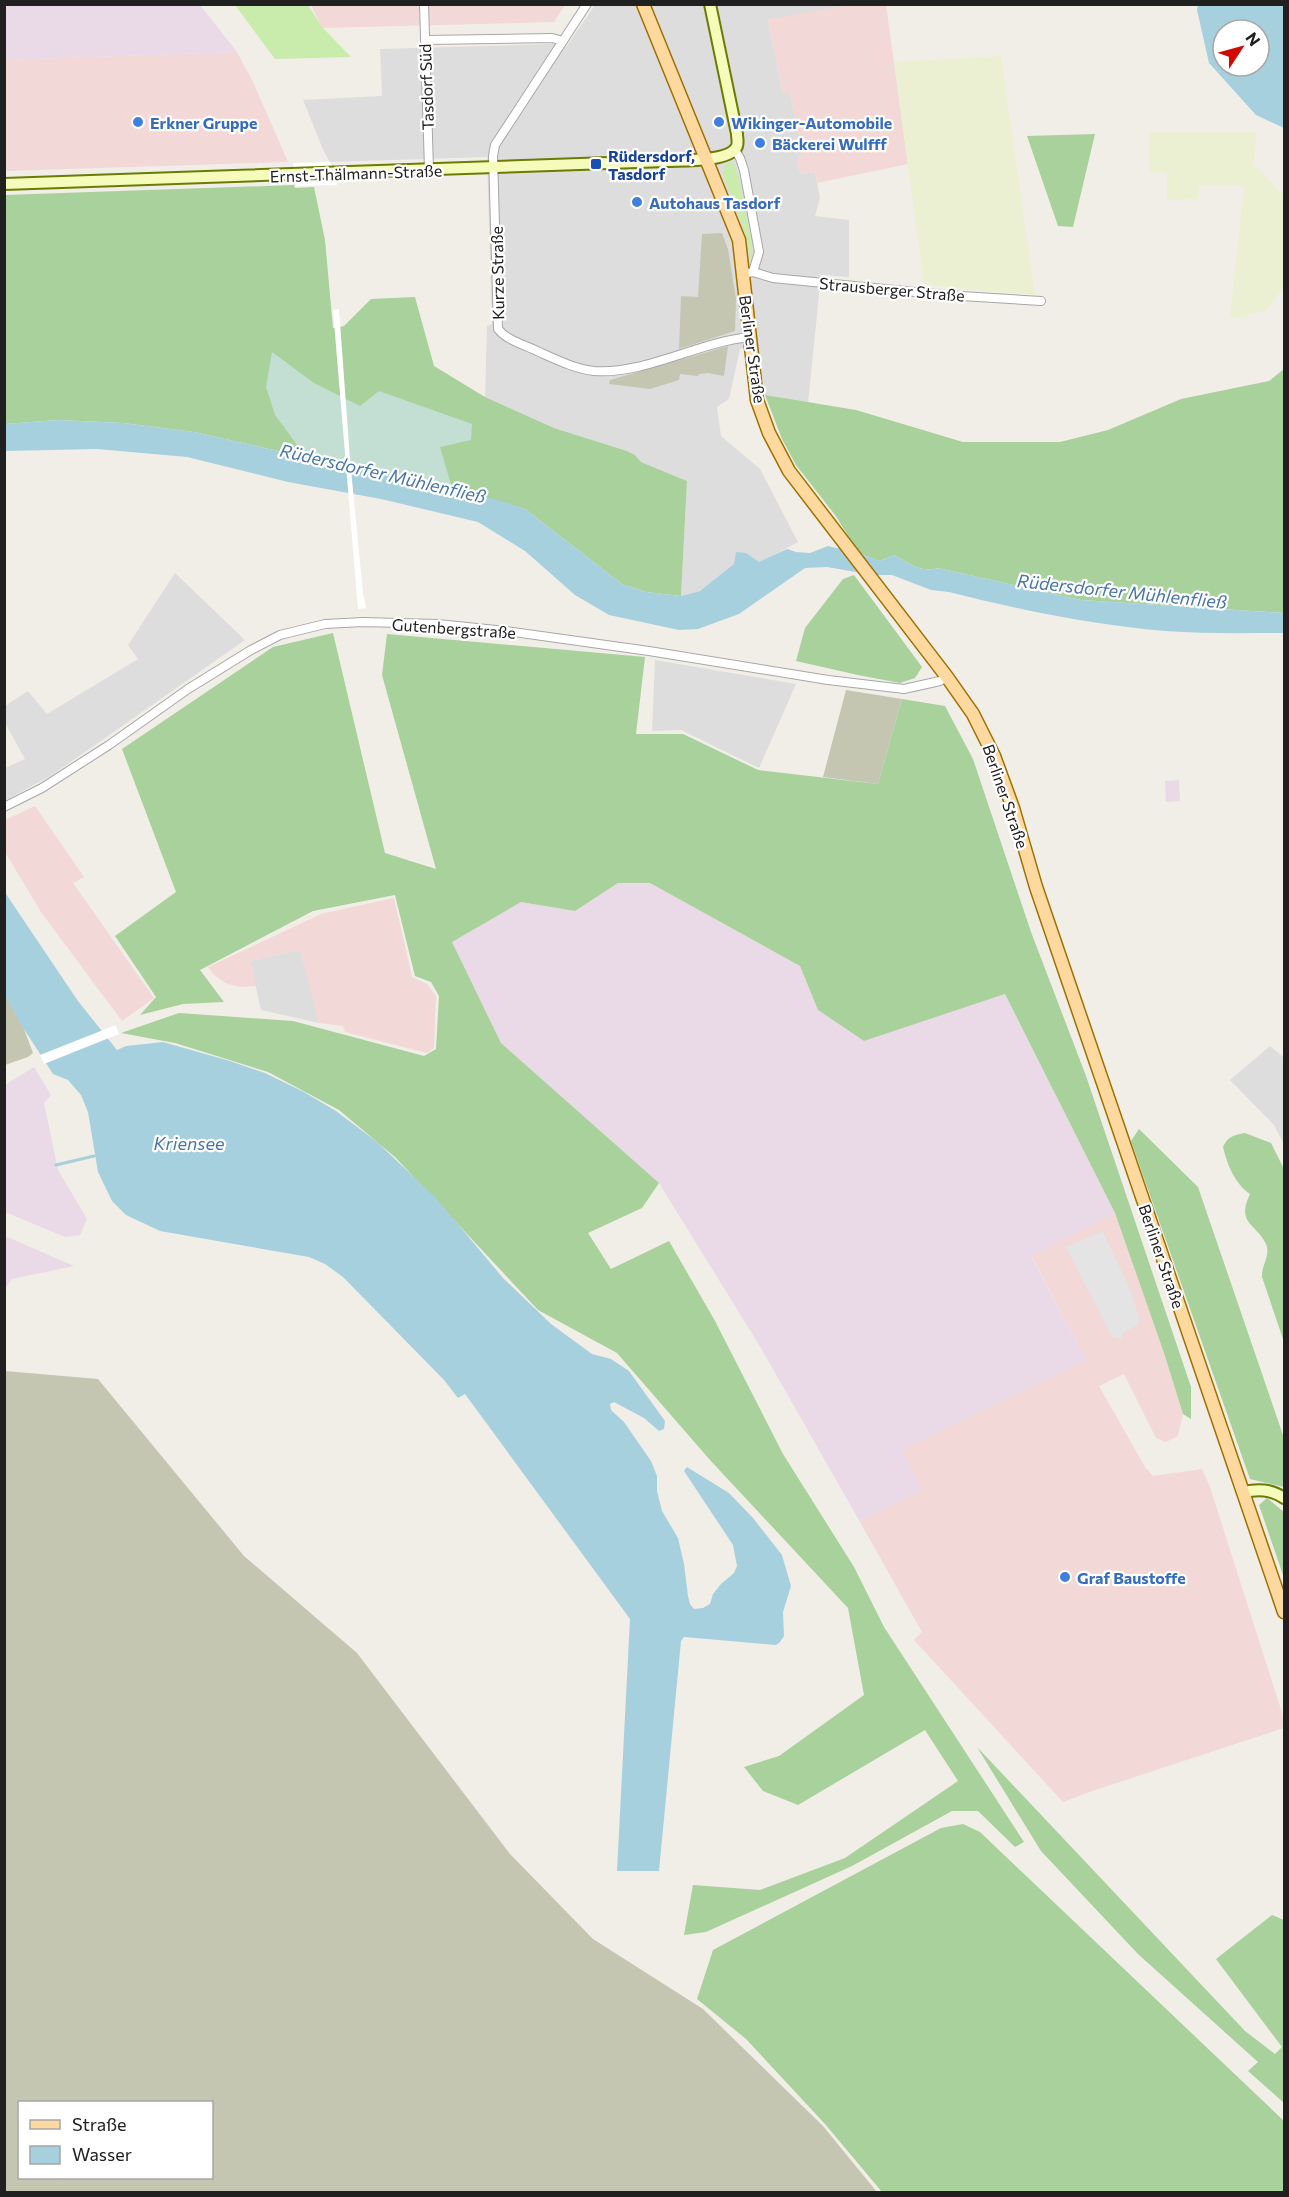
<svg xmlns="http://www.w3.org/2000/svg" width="1289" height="2197" font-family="Commissioner,sans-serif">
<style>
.residential{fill:#dedddd}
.commercial{fill:#f2d8d6}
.industrial{fill:#ead9e6}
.construction{fill:#c5c6b2;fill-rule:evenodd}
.farmland{fill:#ecf0d2}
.grass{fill:#c9ebac}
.forest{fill:#a8d19b}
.wetland{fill:#c3dfd4}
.parking{fill:#e4e4e4}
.water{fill:#a7d0df;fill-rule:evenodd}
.pier{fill:#fff}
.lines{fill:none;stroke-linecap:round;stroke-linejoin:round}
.stream{stroke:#a7d0df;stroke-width:3}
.minor-casing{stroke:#a7a7a7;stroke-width:10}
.secondary-casing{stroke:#6a7c03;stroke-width:14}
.primary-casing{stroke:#9d7000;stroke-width:15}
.minor{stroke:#fff;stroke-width:8}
.secondary{stroke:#f5fbbb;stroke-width:10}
.primary{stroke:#fed99f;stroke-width:12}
.shop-dot{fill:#3f7fe0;stroke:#fff;stroke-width:2}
.transit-dot{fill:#1a4fb4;stroke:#fff;stroke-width:2}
.labels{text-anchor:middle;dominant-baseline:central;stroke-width:4.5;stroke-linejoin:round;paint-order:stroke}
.street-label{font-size:16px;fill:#202020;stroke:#fff}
.shop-label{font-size:16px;font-weight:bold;fill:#366cbe;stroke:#fff;text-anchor:start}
.transit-label{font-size:16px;font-weight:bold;fill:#164399;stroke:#fff;text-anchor:start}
.water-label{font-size:18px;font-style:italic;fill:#4775ab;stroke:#fff}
</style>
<rect width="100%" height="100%" fill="#f1eee7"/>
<path class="residential" d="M595,5H855L768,20L783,93H790L803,154L797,156V163L801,174L815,172L820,198L815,216L849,220V277L821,275L808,403L765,395L757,346L740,349L729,399L717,407L721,436L760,469L798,542L759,563L746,553L729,570L700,591L681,596L687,481L641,462L635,455L627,451L554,428L485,397L487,326L492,324L487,157L330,162L324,152L303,100L382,96L380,49L554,44L566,47Z
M175,573L245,640L52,775L6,800L5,796V768L25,759L5,723V706L28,691L47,714L138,659L128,645Z
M655,660L796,684L759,768L681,730L652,731Z
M300,950L311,990L319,1023L261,1010L250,961Z
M1270,1046L1284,1058V1144L1274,1125L1230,1080Z"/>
<path class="commercial" d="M855,4L886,5L908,164L817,183L815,172L801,174L797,163V156L803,154L790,93L783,94L768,19Z
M311,5H565L554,22L322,28Z
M237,52L253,82L288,162L5,171V60Z
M35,806L84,877L73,883L154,998L122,1021L41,912L5,852V820Z
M394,898L412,977L427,984L436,996L434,1048L427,1053L345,1032L343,1026L319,1023L300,950L250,961L256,986L240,987L225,983L213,974L208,967L321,914Z
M1115,1213L1164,1353L1183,1414L1178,1436L1166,1442L1156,1438L1124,1374L1099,1386L1145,1467L1153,1476L1202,1469L1210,1487L1284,1719V1728L1095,1790L1063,1802L914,1640L922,1632L860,1522L922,1490L902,1450L1086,1360L1031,1255Z"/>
<path class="industrial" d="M4,5H200L237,52L5,60Z
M1179,780L1180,801L1166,802L1165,781Z
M618,883H650L800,966L818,1010L864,1041L1005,994L1115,1213L1031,1256L1086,1360L902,1450L922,1490L860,1522L761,1348L659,1183L501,1043L452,942L521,902L575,911Z
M34,1067L51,1095L44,1103L58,1170L87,1219L80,1235L65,1237L5,1212V1085Z
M5,1236L74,1266L12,1279L5,1289Z"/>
<path class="construction" d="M722,233L728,249L736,299L735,331L679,349L681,296L698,297L702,234Z
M728,346L724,376L708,373L699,374L698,376L680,374L679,380L650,389L609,384L610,380Z
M846,690L902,699L878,784L823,777Z
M4,988L24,1029L33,1053L28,1057L5,1065Z
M5,1371L98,1379L244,1556L357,1653L510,1854L593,1939L703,2009L823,2126L877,2192H5ZM212,2102V2178H20V2102Z"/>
<path class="farmland" d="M1001,56L1035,295L924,285L894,62Z
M1149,132H1257L1253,168L1259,169L1284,196V287L1266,311L1248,314L1246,317H1230L1244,186L1199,185L1198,199L1167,200V173L1149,172Z"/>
<path class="grass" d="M235,5H308L322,27L351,57L275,59Z
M729,162L734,164L738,174L752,243L753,262H751L744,230L723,174L725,165Z"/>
<path class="forest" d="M1095,134L1073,227L1058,226L1027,136Z
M294,185L295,188L314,187L325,240L333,328L344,326L371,299L415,297L434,366L485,397L554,428L627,451L635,455L641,462L687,481L681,596L646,592L622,584L525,509L452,488L393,477L194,432L123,423L58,420L5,424V195Z
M1284,369V613L1081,600L938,568C921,573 910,564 895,555L879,561L859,553L835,515L796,465L782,439L765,395L856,410L963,442H1060L1108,430L1181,399L1269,381Z
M854,575L922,667L915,678L900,683L858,675L796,661L805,628L843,579Z
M333,633L385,853L436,869L382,675L387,634L645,657L636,734H683L758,770L878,784L902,699L945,706L973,759L1031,932L1086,1076L1191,1387V1419L1183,1414L1164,1353L1115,1213L1005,994L864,1041L818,1010L800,966L650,883H618L575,911L521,902L452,942L501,1043L659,1183L642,1208L588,1233L611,1269L669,1241L715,1321L783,1454L854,1567L884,1627L1024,1842L1015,1847L978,1811H952L852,1866L706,1932L684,1935L693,1885L760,1890L845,1858L958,1781L925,1730L798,1805L763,1791L744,1767L779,1756L864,1695L848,1608L710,1460L617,1353L538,1310L396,1158L339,1110L268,1072L175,1043L121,1033L179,1013L293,1021L424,1056L436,1049L439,996L431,982L415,976L395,895L313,911L200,970L224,1002L183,1004L140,1015L156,997L115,936L176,892L122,749L273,647Z
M1139,1129L1198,1187L1284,1438V1487L1250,1479L1131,1141Z
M1245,1133L1271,1143L1284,1169V1342L1262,1277C1261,1266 1271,1255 1266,1244C1256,1223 1236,1224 1250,1194C1235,1184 1227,1164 1223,1147C1228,1136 1234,1135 1245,1133Z
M1267,1498L1284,1512V1578L1259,1505Z
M977,1747L1245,2031L1275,2054L1282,2047L1216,1959L1272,1915L1284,1920V2103L1248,2071L1258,2062L1138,1954L1041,1851Z
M963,1824L980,1832L1284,2121V2192H882L825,2124L746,2039L697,1999L713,1950L941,1828Z"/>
<path class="wetland" d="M272,352L314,383L360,406L379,391L472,424L471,440L440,447L452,488L306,457L275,415L266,387Z"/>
<path class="parking" d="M1103,1231L1132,1294L1139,1318L1138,1325L1123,1333L1121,1339L1112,1337L1066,1247Z"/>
<path class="water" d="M1198,5H1284V128L1256,115L1209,63L1197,10ZM1223,30H1259V66H1223Z
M58,420L123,423L194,432L393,477L452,488L501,501L525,509L622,584L646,592L681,596L700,591L734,564L736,552L746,553L759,562L787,549L796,552L810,553L828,546L859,553L879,561L895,555C910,564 921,573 938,568L1081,600L1284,613V633C1245,633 1205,634 1165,631C1092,625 1020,610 949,592L931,590L892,575H873L827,567L805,568L739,614L698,629L679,630L609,615L575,595L525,551L478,522L381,499L288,482L187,457L97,449L5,451V424Z
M4,891L78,1001L117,1050L126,1046L163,1042L230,1061L265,1073L304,1092L336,1111L377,1142L436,1198L503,1278L551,1324L592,1354L611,1359L629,1371L665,1421L664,1429L659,1431L644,1418L614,1402L610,1404L611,1410L624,1422L651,1461L657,1476V1491L662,1511L678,1538L684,1564L688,1596L690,1604L694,1609L703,1608L710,1604L713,1594L721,1584L734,1573L737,1566L733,1545L684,1471L687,1467L729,1493L753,1518L782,1555L791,1586L783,1612L784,1636L780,1642L776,1645L684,1637L681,1641L659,1871H617L630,1619L465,1394L458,1398L444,1380L343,1277L325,1264L309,1257L160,1231L126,1215L112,1201L98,1172L88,1112L81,1095L68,1080L53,1074L20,1023L5,995Z"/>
<path class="pier" d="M330,162L337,185L296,186L293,163Z
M339,309L350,459L363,593L366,608L358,609L333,310Z
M116,1025L119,1034L44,1064L40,1055Z"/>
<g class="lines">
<path class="stream" d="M56,1165L94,1156"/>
<g class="minor-casing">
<path id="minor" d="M424,4L429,170
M587,4L495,145L493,156L498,329C506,340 525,345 537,351C555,359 575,369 594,371C644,375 698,342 750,337
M425,40L552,38L563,41
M735,150L740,158L744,170L759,252L753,272
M743,274L753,272L773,278L945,295L1041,301
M4,807L42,788L109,745L188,689L251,650L280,635L325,624L363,622L438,624L506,631L649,651L828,680L904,689L940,681L947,677"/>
</g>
<g class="secondary-casing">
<path id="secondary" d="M4,184L666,161C681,160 727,162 736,148C739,144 737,139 737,134L710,4
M1243,1492C1258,1489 1271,1489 1284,1498"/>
</g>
<g class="primary-casing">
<path id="primary" d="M643,4L739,240L757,400L769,433L789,471L947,677L973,714L994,756L1013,808L1036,887L1284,1612"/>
</g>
<use href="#minor" class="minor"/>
<use href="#secondary" class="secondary"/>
<use href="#primary" class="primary"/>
</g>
<g class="shop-dot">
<circle cx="138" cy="122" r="6"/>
<circle cx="719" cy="122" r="6"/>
<circle cx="760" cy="143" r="6"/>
<circle cx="637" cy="202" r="6"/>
<circle cx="1065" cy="1577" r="6"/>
</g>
<rect class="transit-dot" x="590" y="158" width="12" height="12" rx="3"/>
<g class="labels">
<g class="street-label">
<text transform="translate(426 87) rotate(-92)">Tasdorf Süd</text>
<text transform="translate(356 173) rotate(-2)">Ernst-Thälmann-Straße</text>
<text transform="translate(497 273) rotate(-91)">Kurze Straße</text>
<text transform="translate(892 289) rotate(5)">Strausberger Straße</text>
<text transform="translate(753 349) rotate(82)">Berliner Straße</text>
<text transform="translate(454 628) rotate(4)">Gutenbergstraße</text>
<text transform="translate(1006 796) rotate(71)">Berliner Straße</text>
<text transform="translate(1162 1256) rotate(71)">Berliner Straße</text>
</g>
<g class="shop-label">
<text x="150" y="122">Erkner Gruppe</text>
<text x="731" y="122">Wikinger-Automobile</text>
<text x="772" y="143">Bäckerei Wulfff</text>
<text x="649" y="202">Autohaus Tasdorf</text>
<text x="1077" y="1577">Graf Baustoffe</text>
</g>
<g class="transit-label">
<text x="608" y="155">Rüdersdorf,<tspan x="608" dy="18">Tasdorf</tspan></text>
</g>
<g class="water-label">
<text transform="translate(383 473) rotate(13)">Rüdersdorfer Mühlenfließ</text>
<text transform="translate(1122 591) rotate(6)">Rüdersdorfer Mühlenfließ</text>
<text x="189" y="1143">Kriensee</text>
</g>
</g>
<rect width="1289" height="2197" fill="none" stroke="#202020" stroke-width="12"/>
<rect x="18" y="2101" width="195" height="78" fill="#ffffff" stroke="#a6a6a6" stroke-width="1.5"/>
<rect x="30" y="2120" width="30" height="9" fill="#fed99f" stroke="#a6a6a6" stroke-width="1.5"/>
<text x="72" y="2131" font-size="18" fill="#202020">Straße</text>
<rect x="30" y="2146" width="30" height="18" fill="#a7d0df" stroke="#a6a6a6" stroke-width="1.5"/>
<text x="72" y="2161" font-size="18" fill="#202020">Wasser</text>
<g transform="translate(1241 48) rotate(54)"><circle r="28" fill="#ffffff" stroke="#a6a6a6" stroke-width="1.5"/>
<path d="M0-4.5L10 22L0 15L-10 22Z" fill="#d10900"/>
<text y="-9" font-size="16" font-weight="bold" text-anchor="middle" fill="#202020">N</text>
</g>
</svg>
